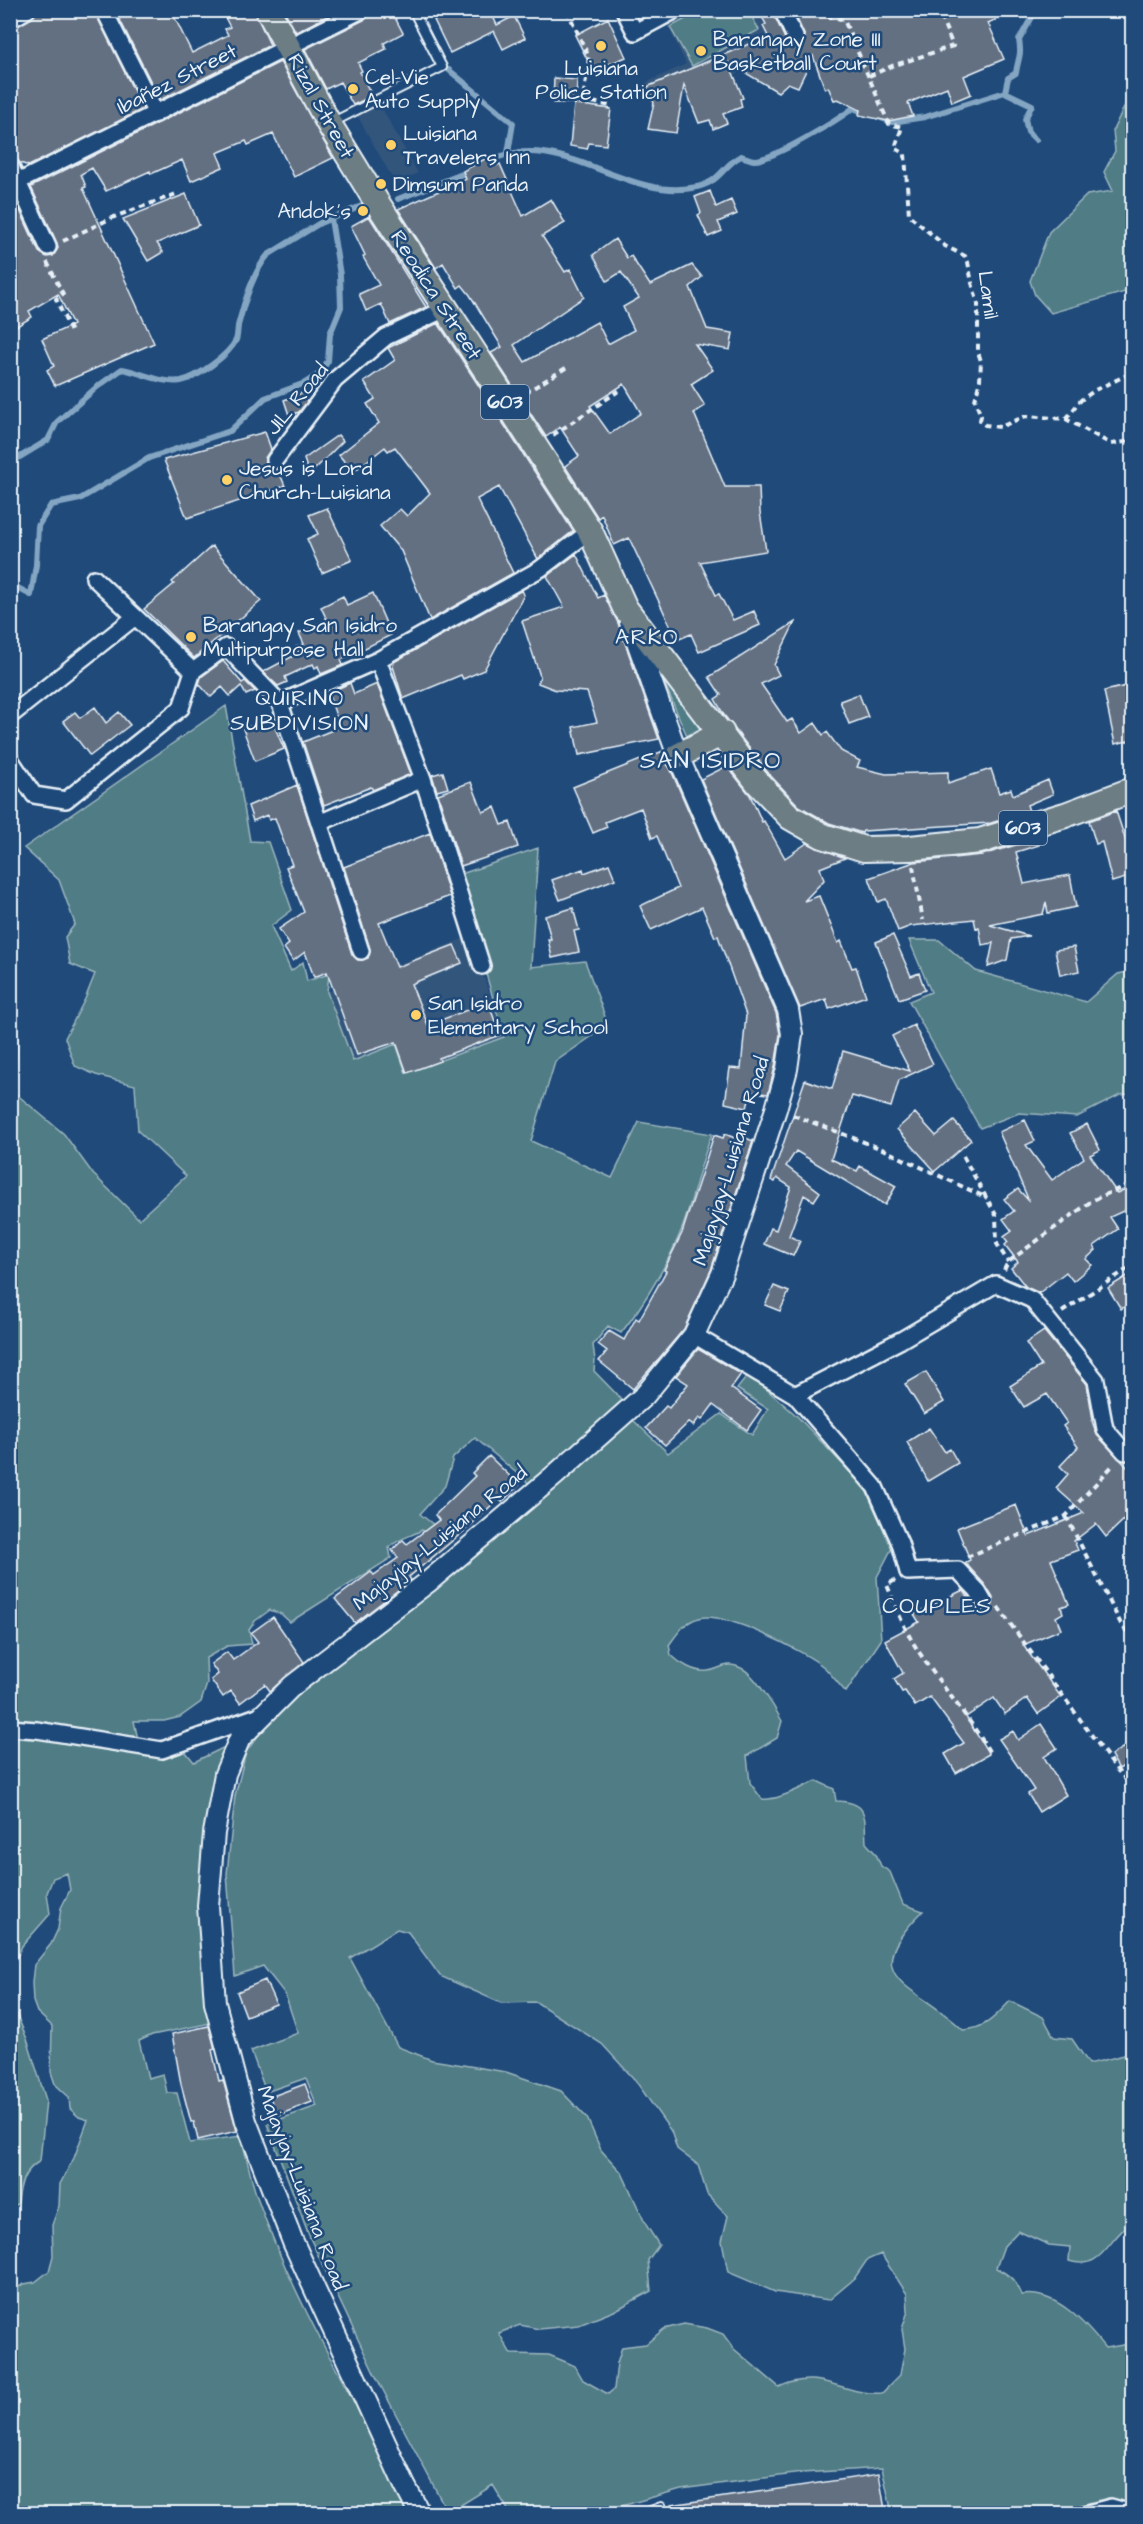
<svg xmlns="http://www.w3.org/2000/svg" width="1143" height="2524" font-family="'Architects Daughter',sans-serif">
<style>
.built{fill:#33557c}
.green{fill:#507c85;stroke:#9cb6be;stroke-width:1.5;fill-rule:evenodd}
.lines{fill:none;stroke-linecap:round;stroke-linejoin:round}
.stream{stroke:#84a6c3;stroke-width:6}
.building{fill:#636f82;stroke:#e8f1f8;stroke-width:1.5;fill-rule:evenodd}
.service-casing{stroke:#e8f1f8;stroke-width:12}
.minor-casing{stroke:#e8f1f8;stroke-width:20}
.tertiary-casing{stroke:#e8f1f8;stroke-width:24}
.primary-casing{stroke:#e8f1f8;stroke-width:28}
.path{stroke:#e8f1f8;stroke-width:4;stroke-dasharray:6 4.5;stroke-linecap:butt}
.service{stroke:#1f4a7a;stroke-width:8}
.minor{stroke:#1f4a7a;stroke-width:15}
.tertiary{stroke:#1f4a7a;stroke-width:20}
.primary{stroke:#6d7d84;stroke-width:24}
.poi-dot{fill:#ffd166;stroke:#1f4a7a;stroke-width:2}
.labels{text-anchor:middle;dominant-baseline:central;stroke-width:5;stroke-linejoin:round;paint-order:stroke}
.shield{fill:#1f4a7a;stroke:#acbfd2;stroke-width:1.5}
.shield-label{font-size:20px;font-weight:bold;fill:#e8f1f8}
.poi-label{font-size:21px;fill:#e8f1f8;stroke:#1f4a7a;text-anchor:start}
.street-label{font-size:21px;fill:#e8f1f8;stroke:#1f4a7a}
.neighbourhood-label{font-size:22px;letter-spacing:1.5px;fill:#e8f1f8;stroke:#1f4a7a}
.quarter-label{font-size:24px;letter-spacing:1.5px;fill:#e8f1f8;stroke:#1f4a7a}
</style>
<rect width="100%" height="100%" fill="#1f4a7a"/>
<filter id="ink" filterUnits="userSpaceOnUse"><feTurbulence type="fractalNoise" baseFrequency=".0167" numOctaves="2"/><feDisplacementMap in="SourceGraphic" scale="12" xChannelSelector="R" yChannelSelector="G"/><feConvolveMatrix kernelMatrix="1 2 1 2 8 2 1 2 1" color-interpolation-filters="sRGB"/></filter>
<g filter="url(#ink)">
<path class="built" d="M630,11H781L793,37L768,48L772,58L655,110L643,84L686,64L663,16L639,28Z
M379,103L418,173L396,185L357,115Z
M470,936L504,1037L406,1074L353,1062L327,992Z"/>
<path class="green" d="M748,10L759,30L692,66L670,27L701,11Z
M1132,91V290L1051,313L1035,295L1030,281L1049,232L1087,195L1113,191L1104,172L1115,151L1113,130Z
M650,649L707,725L687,736Z
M226,706L250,841L268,842L292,910L271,926L291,971L303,962L307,981L329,974L327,992L353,1061L396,1044L406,1073L504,1037L458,875L538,848L531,967L585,961L608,1025L555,1062L531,1141L612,1178L639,1122L712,1134C700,1164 694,1195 683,1226C669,1262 645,1303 621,1333L608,1326L593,1345L595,1360L594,1371L627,1405L532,1486L475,1438L453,1458L445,1486L420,1514L434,1525L427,1533L422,1530C409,1537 402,1537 389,1547L391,1558L290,1622L281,1614L270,1610L255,1621L249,1630L252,1644L227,1646L206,1658L207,1684L201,1702L180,1717L164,1721H134L141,1754L185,1751L194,1762L233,1743L208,1829L216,2022L152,2035L139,2041L148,2078L163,2074L167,2093H177L190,2143L241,2136C246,2155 250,2175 256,2194C295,2306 360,2409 414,2513H11V2291L24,2284L35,2282L49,2271L53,2256L52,2225L59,2206L60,2184L74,2158L88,2120L79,2117L70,2109L69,2097L55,2084L51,2072L52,2026L37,2012L33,2001L32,1982L34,1965L51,1944L58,1929L61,1908L70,1890L67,1873L53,1878L47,1893L50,1914L22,1946L11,1969V1024L18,1036L15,1093L64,1134L93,1174L139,1219L186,1176L138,1131L135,1085L96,1075L75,1066L65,1038L85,999L95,974L70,964L65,937L75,924L59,880L24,848Z
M909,940H939L976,971L1086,1002L1118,974L1132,971V1094L1120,1095L1077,1117L1019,1113L980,1128L909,1001L931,992Z
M749,1374L797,1416L865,1488L892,1548L877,1577L881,1640L846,1692C839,1685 832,1675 825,1668C806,1651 723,1611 699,1618C684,1622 678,1633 669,1645L671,1655C679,1663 695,1673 708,1671C722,1669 726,1660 743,1669C755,1675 775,1708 782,1721L777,1738L747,1756L750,1783L762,1799C778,1801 801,1787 817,1781L834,1789L836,1801C870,1802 864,1817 866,1843L876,1854L881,1866L890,1872L903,1904L923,1911C852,1981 916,1983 963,2030C985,2029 996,2016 1010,2001L1043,2017L1054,2037L1072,2039L1089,2064L1132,2053V2223C1108,2236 1104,2272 1069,2261L1070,2247L1049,2245L1018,2231L1004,2246L996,2268C1010,2275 1016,2281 1022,2295C1056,2290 1085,2323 1105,2348L1129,2344L1132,2340V2513H892L882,2468L802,2473L681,2489L594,2514L510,2513L493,2485L448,2513L374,2373L310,2238L267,2124L317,2106L306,2078L266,2092L251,2051L298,2033L285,1994L263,1966L235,1976L227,1874L235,1796L246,1752L279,1708L496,1536L633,1420L668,1453L721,1414L752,1435L768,1409L737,1389ZM397,1929L408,1932L440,1976L501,2003L536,2002L602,2044L635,2080L671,2131L677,2149L698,2165L707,2194L728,2216L722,2241L728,2272L775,2292L829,2300L854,2279L867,2260L881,2254L907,2294L908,2311L902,2329L905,2349L900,2375L882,2393C842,2396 821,2367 779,2387L734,2349L723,2334L707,2328L684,2324L664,2329L646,2344L622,2347L617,2363L614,2389L608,2394L583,2380L575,2366L566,2362L549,2355L511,2354L499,2333L520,2325L539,2329L579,2325L614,2311L651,2291L648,2260L659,2245L646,2225L622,2173L601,2150L587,2118L561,2091L506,2072L432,2060L398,2047L350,1958Z
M11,2001L27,2039L46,2100L40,2161C23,2171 20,2184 18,2203L11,2210Z"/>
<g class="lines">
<path class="stream" d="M449,70L513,123L508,153
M1005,92L1008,78L1016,73C1018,57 1022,57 1019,40L1036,10
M878,117L892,122L925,117L1005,92L1032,105L1025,119L1028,132L1036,140
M487,162C560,125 624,203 697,187C722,181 723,165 741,156C745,157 751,160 755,160C772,160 838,120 853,108L866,113
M398,199L470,171
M10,463L48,440L57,422L97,387L122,369C141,372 161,384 181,381C197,378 229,355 236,340C238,335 237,327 239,322C244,302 255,269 268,255L320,223L369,203
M10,584L31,595L36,565L38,526L51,505L80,499L149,458L230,431L265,398L305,383L319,374L328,361L330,334L341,307L340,275L331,219"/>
</g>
<path class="building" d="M37,10H94L143,109L29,166L20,163L10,151V30L32,18Z
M115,10H171L192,53L228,35L225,29L230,27L221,10H254L270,45L160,100Z
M284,10H339L296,32Z
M372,10H391L403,33L384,43L386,49L358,63L362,71L360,72L372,96L353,105L340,82L326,89L305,49L366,19Z
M452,10H490L497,25L514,16L525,38L503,49L494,31L450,53L434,20Z
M758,10H772L786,41L795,47L803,43L805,37L793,10L1017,11L988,23L1004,59L964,76L971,94L952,102L947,87L908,103L913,116L888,121L859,115L860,110L838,99L834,100L828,87L825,89L813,56L798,87L788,83L778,92L729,63L743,98L740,99L742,107L723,114L727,123L713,129L710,120L699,123L684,85L676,133L648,129L654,103L647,87L768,36L763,26L766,24Z
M608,18L626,57L593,71L575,35Z
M280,62L333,158L294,177L273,134L248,145L246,141L217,153L223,167L191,181L182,160L151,174L150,171L106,191L92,168L81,174L86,187L83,188L154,343L55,386L47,370L54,366L42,339L73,325L58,294L29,311L32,317L17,326L10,315V197L13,195L39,252L47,257L53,256L58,248L57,243L31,187Z
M554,78L577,80L576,103H553Z
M574,104L611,109L606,145L589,143L587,149L570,146Z
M492,155L497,165L500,164L523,216L551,199L565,223L542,236L565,272L570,269L584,297L514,345L525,362L597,322L608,344L634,330L623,307L639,298L621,272L607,281L593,255L615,239L627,258L631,256L650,285L692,265L702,277L690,287L707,329L733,333L730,350L695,344L713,370L691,384L705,406L694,413L725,487H759L760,512L766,551L700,562L716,595L719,594L733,620L754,611L760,625L699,652L691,634L677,640L629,538L614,545L602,515L598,518L565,466L579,456L560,427L546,437L491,353L502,347L470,295L462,285L458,288L443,263L436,268L398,209L466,179L463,171ZM624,384L641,413L610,434L590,406Z
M710,191L716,207L731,200L737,214L718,222L722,231L708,237L698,215L701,213L695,197Z
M186,194L199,225L157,243L163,252L148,261L123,219Z
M369,216L426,307L390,324L381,304L366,311L359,294L379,285L363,257L365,255L351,226Z
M438,323L573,531L538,559L499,487L477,499L513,573L430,620L401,551L380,526L400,509L407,516L430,493L395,447L388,451L385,447L353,472L339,455L379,423L367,404L375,399L364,382L395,360L388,348Z
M302,393L307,402L299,412L289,415L284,400Z
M265,432L271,449L265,458L266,463L270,468L278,469L285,486L187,518L164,460Z
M338,435L343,441L309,475L304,459Z
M327,508L352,560L322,573L307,539L318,534L309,515Z
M212,546L261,601L194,658L144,609L174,584L172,582Z
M576,554L598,598L604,595L618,623L659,739L579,755L573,727L597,722L587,692L556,690L538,683L540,676L522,621L564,607L547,576Z
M522,590L524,595L484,670L463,679L461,675L403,699L392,663Z
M373,593L391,635L341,660L343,665L321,674L318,666L315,668L313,664L285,677L287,682L278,686L263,672L299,653L296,647L304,644L299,633L327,620L321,607L343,596L347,605Z
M795,622L774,665L779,675L761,684L787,722L792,719L801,733L815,723L823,735L827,732L841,751L860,761L857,767L886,774L948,772V783L991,769L999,793L1011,789L1013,795L1048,780L1053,794L1027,805L1029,811L991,823L863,831L862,833L829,823L799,806L769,774L724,715L715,699L721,695L709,677Z
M223,661L242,683L245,681L255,691L246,695L241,686L230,696L222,687L211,697L199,684L201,677Z
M350,683L354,694L377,684L411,774L373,790L371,787L324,805L303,742L340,727L328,693Z
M1131,685L1132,740L1115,744L1104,691Z
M859,694L868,717L849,724L840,701Z
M95,707L106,723L119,712L130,725L90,756L63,721L75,712L80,718Z
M271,718L284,749L255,761L243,729Z
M663,751L665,762L670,768L776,1013L780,1034L775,1067L768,1094L751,1092L747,1108L725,1103L730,1068L741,1069L746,1015L718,936L715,937L702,907L651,930L640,906L678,888L657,836L652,838L641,808L605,822L607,827L593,833L573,787Z
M727,766L750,795L762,822L764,821L785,858L807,843L845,858L820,868L824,880L804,901L819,896L838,943L841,941L852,968L856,967L866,996L829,1009L826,999L800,1008L701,779Z
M443,772L448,788L437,791L432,775Z
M471,782L483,812L495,807L502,825L510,822L518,847L461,866L438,794Z
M297,785L352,954L358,960L368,958L370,949L344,867L430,833L450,896L379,923L397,967L454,945L462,963L411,984L428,1025L488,1002L500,1035L439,1058L440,1061L407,1073L396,1042L357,1055L327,972L314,977L305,952L293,961L284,948L289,944L279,929L304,912L286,867L292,865L275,818L269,820L267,815L253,821L248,806Z
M1116,811L1132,860V876L1112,882L1102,842L1096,844L1089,821Z
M1037,839L1039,845L1016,852L1024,884L1070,875L1076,907L1048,913L1046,902L1043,914L990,925L1029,936L1011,939L1007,960L988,967L993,943L982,945L979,927L976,928L974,919L911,926L898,931L886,899L878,902L869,878L914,862L982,855Z
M609,864L615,879L560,900L552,880L583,869L584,873Z
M573,908L579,930L574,931L579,952L552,958L548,939H551L545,916Z
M893,935L911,976L919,973L925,990L899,999L876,942Z
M1074,947L1079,971L1060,975L1055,950Z
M914,1025L933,1064L899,1080L891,1107L852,1096L831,1159L857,1171L860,1166L896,1186L885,1205L796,1151L786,1166L820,1192L814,1201L804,1195L789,1236L800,1241L793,1256L764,1244L771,1228L776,1230L791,1187L777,1178L775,1182L771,1180L805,1080L832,1089L843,1051L910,1071L892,1036Z
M915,1113L936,1136L954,1121L971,1140L935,1171L897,1129Z
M1025,1120L1035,1141L1026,1145L1052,1180L1084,1158L1070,1133L1087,1124L1100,1150L1090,1155L1117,1193L1132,1186V1207L1110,1217L1118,1229L1094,1246L1096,1250L1086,1259L1092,1265L1073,1281L1066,1272L1039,1293L1026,1287L1011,1268L1018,1262L1005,1245L1008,1242L1004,1237L1012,1231L1003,1219L1014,1211L1004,1199L1018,1189L1029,1201L999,1132Z
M725,1134L740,1140L741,1136L753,1141L711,1270L684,1329L633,1389L599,1361L607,1351L598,1344L609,1331L624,1340L636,1318L639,1320L666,1271L664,1270L682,1233L714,1135L723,1138Z
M1132,1273V1302L1121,1309L1108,1288Z
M774,1286L789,1292L780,1311L765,1305Z
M1044,1331L1087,1384L1093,1420L1092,1421L1097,1435L1132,1472V1512L1106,1537L1096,1524L1074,1541L1078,1550L1051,1560L1069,1604L1061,1607L1063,1613L1056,1617L1061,1629L1023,1645L1061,1697L1038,1714L1027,1698L1005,1714L994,1698L966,1717L989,1754L956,1773L945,1754L964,1743L930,1697L915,1706L905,1691L902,1692L894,1679L903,1673L885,1640L919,1622L914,1614L963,1590L979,1610L985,1612L992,1607L993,1598L985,1585L968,1566L966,1562L970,1560L957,1528L1016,1505L1028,1536L1084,1513L1056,1488L1068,1474L1060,1466L1078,1447L1063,1426L1067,1423L1047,1394L1024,1407L1010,1386L1041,1366L1026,1343Z
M698,1349L741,1374L731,1388L761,1410L747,1430L713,1405L702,1420L699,1418L693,1426L689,1422L665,1445L646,1428L666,1406L669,1408L688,1384L676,1376Z
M926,1372L944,1402L924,1414L905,1384Z
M929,1428L945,1452L950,1449L958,1463L928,1481L907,1442Z
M489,1456L519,1485L502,1502L498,1499L469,1527L409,1577L411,1580L355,1623L335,1599L371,1572L374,1575L398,1558L392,1550L403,1540L407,1544L439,1520L435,1515L475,1476L472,1473Z
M273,1617L304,1662L270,1691L265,1684L240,1703L231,1691L223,1697L211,1680L218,1674L211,1664L227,1652L233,1660L258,1642L251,1633Z
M1041,1724L1057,1748L1044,1757L1066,1795L1039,1812L1028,1794L1034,1790L999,1739L1013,1731L1018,1740Z
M1132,1742V1761L1119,1769L1111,1755Z
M265,1980L276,2004L246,2016L237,1992Z
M209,2026L215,2049L212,2050L219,2081L223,2080L237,2131L198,2140L194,2122H191L181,2084L172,2034Z
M305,2084L312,2102L276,2116L270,2097Z
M879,2474L885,2510L859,2514H671V2505Z"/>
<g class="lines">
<g class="service-casing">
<path id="service" d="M331,123L442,67L413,10
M643,2514L661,2507"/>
</g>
<g class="minor-casing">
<path id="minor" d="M104,10L156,114
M624,10L635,32L676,10
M782,10L795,37
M10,20L27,10
M10,165L48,247
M10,186L362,10
M275,460L335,380L386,337L445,309
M378,660L423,779L482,966
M193,671L226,647L280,703L361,951
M280,703L378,660L540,569L590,531
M10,716L135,617
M10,759L34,795L66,800L181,708L193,671L94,578
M319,823L423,779
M694,1335L795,1395L875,1487L900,1543L908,1572L958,1570L977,1590L984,1602
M795,1395L901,1340L996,1284L1032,1300L1096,1380L1105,1429L1125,1452
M10,1728L37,1730L162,1750L263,1714
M1084,2514L1111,2507L1132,2513"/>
</g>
<g class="tertiary-casing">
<path id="tertiary" d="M420,2514L405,2486L293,2242L246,2121L215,2003L208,1906L214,1833L225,1774L240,1738L292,1686L428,1582L555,1475L645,1395L694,1335L722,1274L776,1109L787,1069L792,1034L788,1010L678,756L630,622"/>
</g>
<g class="primary-casing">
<path id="primary" d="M268,10L329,124L376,201L590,531L625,608L758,783L790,817L823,836L864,849L910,848L980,841L1065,815L1132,790
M678,756L722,733"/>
</g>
<path class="path" d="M567,10L589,57L583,100L611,106
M819,10L821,14L844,20L889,124L902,127L895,148L905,154L909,215L945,246L965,256L968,262L972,283L978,304V352L981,361L980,380L975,400L981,416L980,420L985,425L1000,427L1026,416L1066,419L1111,444L1132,441
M869,76L892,66L953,46L938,10
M63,241L114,217L179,193
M47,262L63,294L56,299L71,332
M525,393L569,366
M1066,419L1081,400L1095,390L1127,375L1132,366
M553,435L620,390
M913,866L923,920
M793,1115L882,1149L987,1198
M963,1156L996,1215L997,1244L1008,1262
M1004,1270L1008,1262L1093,1200L1132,1183
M1062,1312L1132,1266
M1066,1516L1122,1626L1132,1637
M967,1557L1066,1516L1114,1464
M895,1580L887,1585C896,1607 904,1629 917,1649C940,1685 969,1716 990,1753
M998,1607L1117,1770L1132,1786"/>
<use href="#service" class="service"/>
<use href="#minor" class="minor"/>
<use href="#tertiary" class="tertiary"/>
<use href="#primary" class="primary"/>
</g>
</g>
<g class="poi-dot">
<circle cx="601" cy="46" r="6"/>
<circle cx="701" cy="51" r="6"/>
<circle cx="353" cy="89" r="6"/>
<circle cx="391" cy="145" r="6"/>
<circle cx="381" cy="184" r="6"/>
<circle cx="363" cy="211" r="6"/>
<circle cx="227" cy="480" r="6"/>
<circle cx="191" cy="637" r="6"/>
<circle cx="416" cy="1015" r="6"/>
</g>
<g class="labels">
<g class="shield">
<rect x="481" y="385" width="48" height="34" rx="4.5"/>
<rect x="999" y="811" width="48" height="34" rx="4.5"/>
</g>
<g class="shield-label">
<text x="505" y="402">603</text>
<text x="1023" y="828">603</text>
</g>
<g class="poi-label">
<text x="713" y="39">Barangay Zone III<tspan x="713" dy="24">Basketball Court</tspan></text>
<text x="601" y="68" text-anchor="middle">Luisiana<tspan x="601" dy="24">Police Station</tspan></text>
<text x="365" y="77">Cel-Vie<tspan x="365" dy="24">Auto Supply</tspan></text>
<text x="403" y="133">Luisiana<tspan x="403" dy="24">Travelers Inn</tspan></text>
<text x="393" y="184">Dimsum Panda</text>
<text x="351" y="211" text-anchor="end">Andok's</text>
<text x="239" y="468">Jesus is Lord<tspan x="239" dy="24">Church-Luisiana</tspan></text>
<text x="203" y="625">Barangay San Isidro<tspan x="203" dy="24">Multipurpose Hall</tspan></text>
<text x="428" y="1003">San Isidro<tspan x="428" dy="24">Elementary School</tspan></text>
</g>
<g class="street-label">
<text transform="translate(177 79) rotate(-27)">Ibañez Street</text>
<text transform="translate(321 106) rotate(61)">Rizal Street</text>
<text transform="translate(436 295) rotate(57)">Reodica Street</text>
<text transform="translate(988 295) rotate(82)">Lamil</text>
<text transform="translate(297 399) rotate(-51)">JIL Road</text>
<text transform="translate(731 1161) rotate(-73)">Majayjay-Luisiana Road</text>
<text transform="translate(440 1538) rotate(-39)">Majayjay-Luisiana Road</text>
<text transform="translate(302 2188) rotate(69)">Majayjay-Luisiana Road</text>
</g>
<g class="neighbourhood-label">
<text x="647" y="637">ARKO</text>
<text x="300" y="698">QUIRINO<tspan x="300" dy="25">SUBDIVISION</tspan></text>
<text x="937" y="1606">COUPLES</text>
</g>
<g class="quarter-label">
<text x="711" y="761">SAN ISIDRO</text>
</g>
</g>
<rect width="1143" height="2524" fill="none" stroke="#1f4a7a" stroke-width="36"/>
<rect x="18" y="18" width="1107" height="2488" fill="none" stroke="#e8f1f8" stroke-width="2" filter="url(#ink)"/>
</svg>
